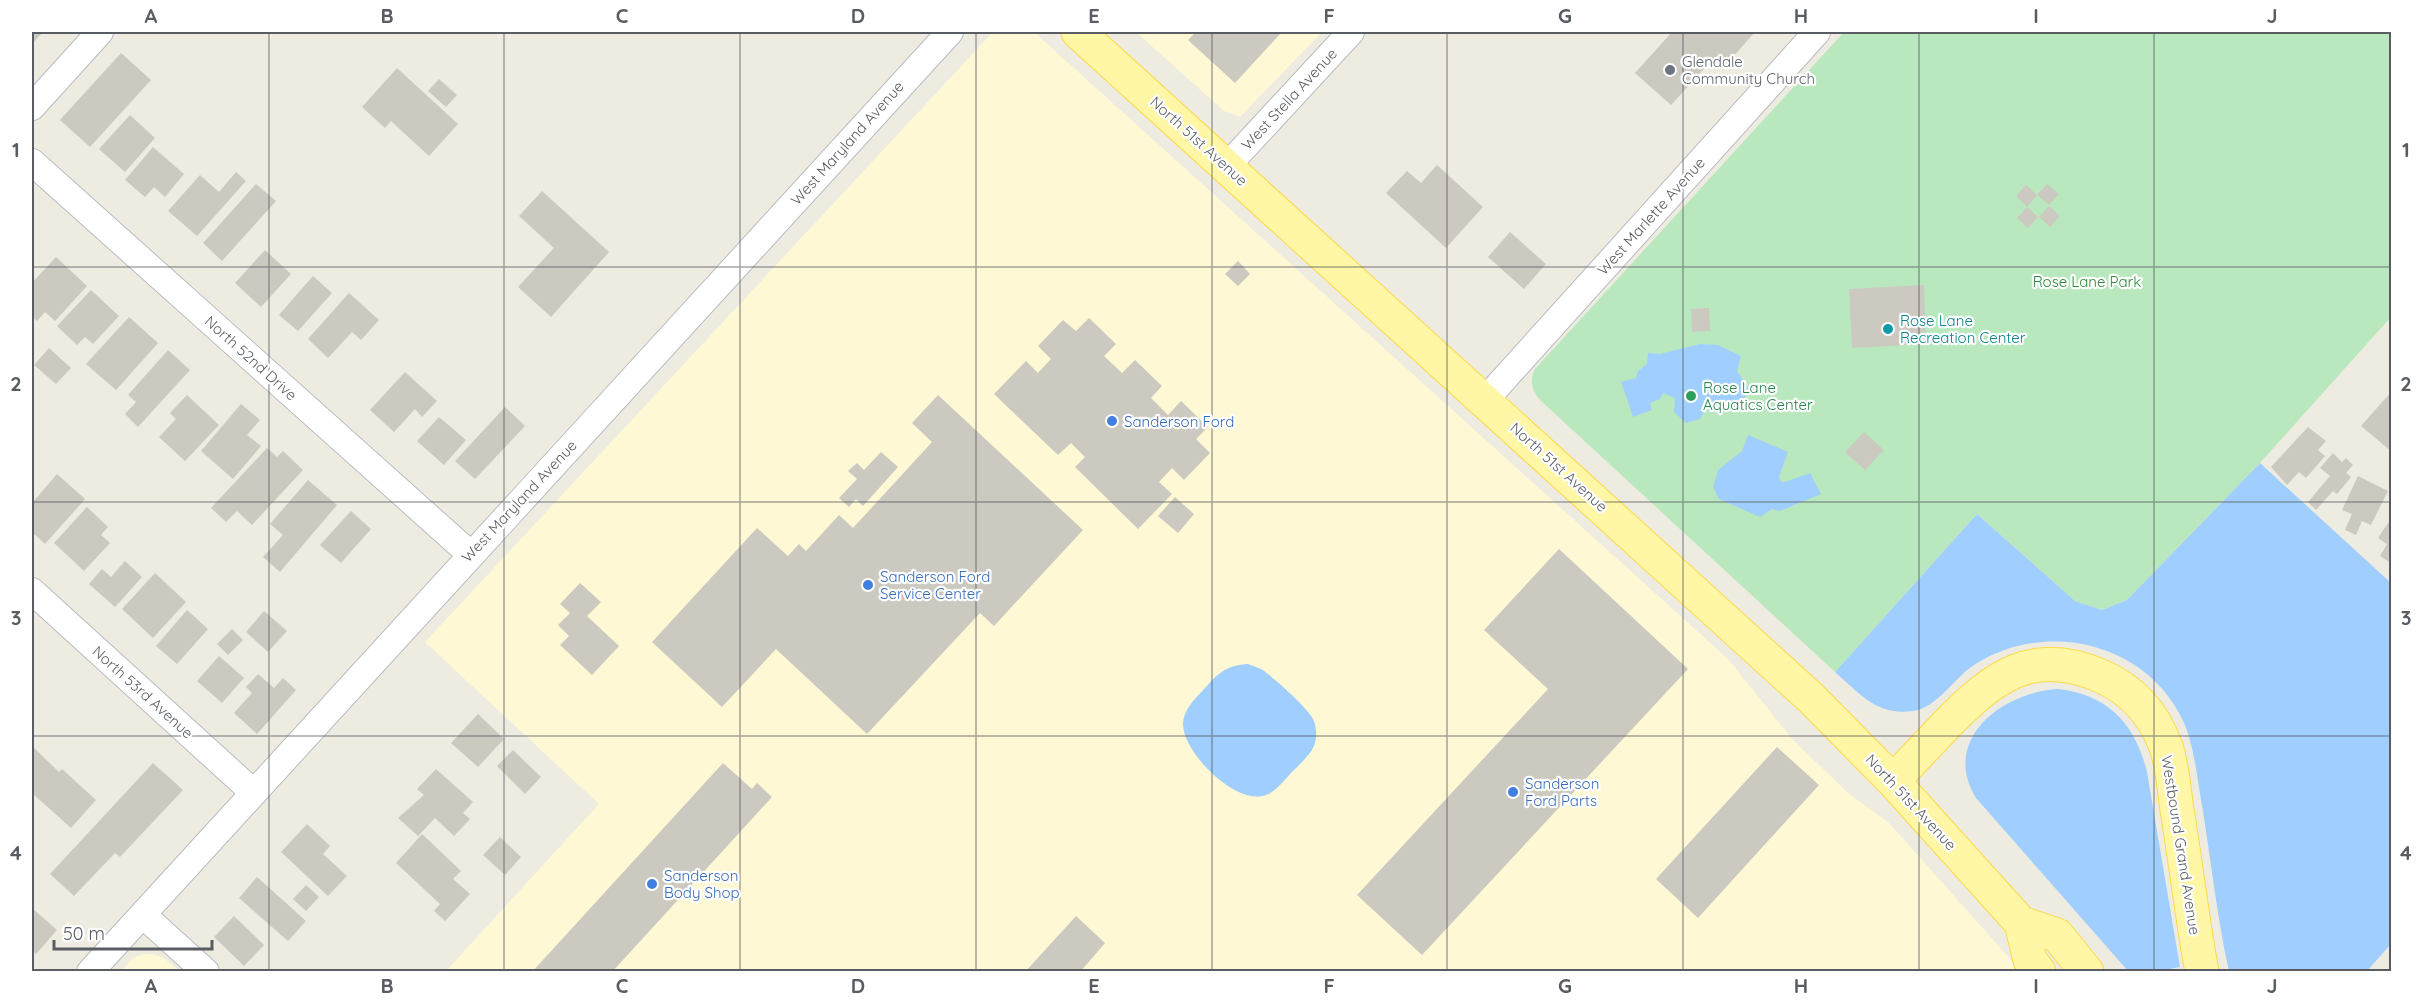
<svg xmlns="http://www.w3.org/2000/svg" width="2423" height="1003" font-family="Quicksand,sans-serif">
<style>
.commercial{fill:#fff8d5}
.green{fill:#bae8be}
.water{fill:#a0ceff}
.building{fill:#cbc9c0}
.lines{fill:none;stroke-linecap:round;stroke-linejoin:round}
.minor-casing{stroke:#b9bbc1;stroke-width:28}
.major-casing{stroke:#fed949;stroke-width:35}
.minor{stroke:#fff;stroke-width:26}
.major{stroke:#fff7a5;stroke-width:33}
.grid{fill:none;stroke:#595d63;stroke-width:1.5;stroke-opacity:0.55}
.worship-dot{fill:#6b7280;stroke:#fff;stroke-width:2}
.culture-dot{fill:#0f9aa8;stroke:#fff;stroke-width:2}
.leisure-dot{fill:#2e9e5b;stroke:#fff;stroke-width:2}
.shop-dot{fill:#3f7fe0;stroke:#fff;stroke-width:2}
.labels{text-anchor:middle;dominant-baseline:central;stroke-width:4.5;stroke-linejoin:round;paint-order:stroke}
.worship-label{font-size:15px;fill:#5b616d;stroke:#fff;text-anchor:start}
.street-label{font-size:15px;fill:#595d63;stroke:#fff}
.park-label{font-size:15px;fill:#2d8738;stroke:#fff}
.culture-label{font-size:15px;fill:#0d838f;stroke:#fff;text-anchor:start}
.leisure-label{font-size:15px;fill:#27864d;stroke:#fff;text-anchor:start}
.shop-label{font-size:15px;fill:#366cbe;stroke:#fff;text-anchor:start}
.neatline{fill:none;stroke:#595d63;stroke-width:2}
.grid-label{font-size:20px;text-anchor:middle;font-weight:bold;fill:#595d63}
</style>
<rect width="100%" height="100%" fill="#eeece1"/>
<path class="commercial" d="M993,32H1034L1728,659L1793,740L1848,793L1889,823L2021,971H446L599,804L425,642Z
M1136,32H1322L1240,117L1224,111Z
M143,954H153L165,959L179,971H121L133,958Z"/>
<path class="green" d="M1844,32H2391V317L2260,463L2127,600L2102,610L2075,601L1977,514L1835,672L1540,400C1532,390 1529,381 1535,369Z"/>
<path class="water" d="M1700,344L1718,345L1741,356L1737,371L1750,390C1739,409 1728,416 1705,410L1700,419L1686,423L1674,412L1675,398L1663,393L1660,399L1650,403L1652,410L1633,417L1621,382L1636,378L1638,371L1647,364L1648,353L1660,354Z
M1748,435L1788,452L1779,477L1781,482H1785L1810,473L1821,494L1780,511L1772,509L1760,517L1719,499L1713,487L1718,470L1742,451Z
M2260,463L2391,583V944L2367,971H2229C2217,917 2211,861 2202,805C2197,779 2195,751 2185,725C2150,643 2047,618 1974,665C1954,678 1937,708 1913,711C1877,716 1860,694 1835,672L1977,514L2075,601L2102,610L2127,600Z
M1248,664C1252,666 1257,667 1261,669C1271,675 1309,709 1313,719C1317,727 1317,738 1314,746C1310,755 1300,764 1293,771C1284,780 1275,794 1262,796C1233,802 1184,753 1183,725C1183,709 1196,698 1206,687C1219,672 1228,665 1248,664Z
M2058,689C2109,695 2135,724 2147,772L2180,967L2159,971H2128L1976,798C1940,739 2003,692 2058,689Z"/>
<path class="building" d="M32,32H43L32,44Z
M1196,32H1282L1235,83L1188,40Z
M1672,32H1755L1723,68L1713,59L1671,105L1635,73Z
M121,53L151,80L90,147L60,120Z
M397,68L458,124L429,156L391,121L385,128L362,107Z
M439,79L457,95L446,107L428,91Z
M130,115L155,138L125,172L99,149Z
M153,147L184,174L165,197L154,187L145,197L125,180Z
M1437,165L1483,207L1446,248L1386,193L1407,171L1421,183Z
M236,172L246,181L197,236L168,211L200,175L219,192Z
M256,184L276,201L222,261L203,243Z
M2047,184L2059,194L2049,205L2037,195Z
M2026,185L2037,195L2027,207L2016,196Z
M542,191L609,252L551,317L518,287L554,248L519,216Z
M2049,206L2060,216L2050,227L2039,217Z
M2027,207L2038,217L2028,228L2017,218Z
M1510,232L1546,264L1524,289L1488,257Z
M265,250L291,274L261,307L235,283Z
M56,257L87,286L55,321L45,312L37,321L32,316V283Z
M1238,261L1250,274L1238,286L1225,274Z
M313,276L332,293L298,331L279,315Z
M1924,285L1926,344L1852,348L1849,289Z
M91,290L119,316L93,344L85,337L77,345L57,326Z
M349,293L379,320L361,340L352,332L328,358L308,339Z
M1709,308L1710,331L1692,332L1691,309Z
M129,317L158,343L116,390L86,364Z
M1089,318L1116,344L1104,356L1122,373L1135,360L1162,386L1151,398L1168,415L1181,401L1208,427L1196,439L1210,453L1184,480L1172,468L1159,482L1172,494L1138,529L1075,467L1085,457L1071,443L1058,455L994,394L1026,361L1038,373L1051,359L1038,346L1063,320L1076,331Z
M49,348L71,368L56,384L34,365Z
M168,350L190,370L138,427L125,414L136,402L128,395Z
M405,372L437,401L422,417L415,409L394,432L370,410Z
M2392,391V452L2361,426Z
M187,395L219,425L185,461L159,437L176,419L170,413Z
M938,395L1083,530L994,626L980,613L867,734L776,649L722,707L652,642L757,528L788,556L799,544L806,551L839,515L853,528L932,442L912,423Z
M241,404L260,420L247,435L261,446L233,479L201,451Z
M505,407L525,426L475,479L455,461Z
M439,417L466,440L444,465L417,441Z
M2308,427L2326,441L2318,450L2325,456L2306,478L2299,472L2287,485L2271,467Z
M1864,432L1884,450L1865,470L1845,452Z
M267,448L277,457L283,451L303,470L252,525L237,511L226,522L211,508Z
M881,452L898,467L863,506L856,499L849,507L839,498L857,479L848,471L857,463L864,470Z
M2333,453L2342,462L2346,458L2353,465L2346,473L2351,477L2337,494L2333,491L2316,510L2308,502L2330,476L2320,468Z
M57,474L85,499L45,544L32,532V503Z
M2358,476L2388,491L2371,525L2362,521L2356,535L2345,530L2352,514L2342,510Z
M308,480L337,505L280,572L263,557L283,535L270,524Z
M1175,497L1194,514L1178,533L1158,516Z
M87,507L108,527L101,535L110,543L84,571L54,543Z
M351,511L371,529L341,563L320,545Z
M2392,517V564L2380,556L2387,544L2378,538Z
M1559,549L1688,669L1422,955L1357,895L1548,689L1484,630Z
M125,561L142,577L115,607L89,584L102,569L111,577Z
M155,573L186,602L153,638L122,609Z
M580,583L601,602L587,616L619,646L592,675L560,645L569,636L558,625L570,613L560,604Z
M187,610L208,629L177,664L156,646Z
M264,611L287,631L268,652L246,632Z
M232,629L243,640L228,655L217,644Z
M219,656L244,678L222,703L197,681Z
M258,674L274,688L283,678L296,690L257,734L234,713L252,693L246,687Z
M478,714L504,739L478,767L451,743Z
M32,746L59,772L62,769L96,800L71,828L32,793Z
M1777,747L1819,785L1698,918L1656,879Z
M513,750L541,777L525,794L497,766Z
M153,763L183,790L120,857L115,853L74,896L50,874Z
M723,763L752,789L757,783L772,797L612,972H532Z
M436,769L473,802L463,813L470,819L454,836L435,818L418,836L398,818L424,795L417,789Z
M307,824L330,846L323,854L347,876L328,896L281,852Z
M422,834L461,871L453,879L470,894L445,921L434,911L440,904L396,863Z
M500,837L521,857L505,875L483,855Z
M257,877L306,921L288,941L239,898Z
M306,885L319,897L306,911L293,899Z
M32,908L57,930L36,954L32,950Z
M234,916L264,945L244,966L214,937Z
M1076,916L1105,943L1080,972H1025Z"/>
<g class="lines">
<g class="minor-casing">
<path id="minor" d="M32,107L100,32
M32,162L470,554
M1227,166L1351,32
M1485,400L1817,32
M32,591L254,793
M143,915L206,972
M90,972L950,32"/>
</g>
<g class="major-casing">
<path id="major" d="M1078,32L1811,698L1893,781L2021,923L2030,960L2039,972
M1893,781C1911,762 1928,744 1946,725C1993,677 2032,646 2101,676C2133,690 2154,714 2166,747C2173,767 2174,790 2177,810C2186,864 2192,918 2202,972
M2021,923L2057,935L2087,972"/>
</g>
<use href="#minor" class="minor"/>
<use href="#major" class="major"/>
</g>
<path class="grid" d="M269,32V972M504,32V972M740,32V972M976,32V972M1212,32V972M1447,32V972M1683,32V972M1919,32V972M2154,32V972M32,267H2392M32,502H2392M32,736H2392"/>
<circle class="worship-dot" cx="1670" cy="70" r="6"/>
<circle class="culture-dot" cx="1888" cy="329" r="6"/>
<circle class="leisure-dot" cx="1691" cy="396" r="6"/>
<g class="shop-dot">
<circle cx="1112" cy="421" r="6"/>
<circle cx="868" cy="585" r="6"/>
<circle cx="1513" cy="792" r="6"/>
<circle cx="652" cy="884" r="6"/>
</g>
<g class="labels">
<g class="worship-label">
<text x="1682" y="61">Glendale<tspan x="1682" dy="17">Community Church</tspan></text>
</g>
<g class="street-label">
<text transform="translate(1289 99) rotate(-47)">West Stella Avenue</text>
<text transform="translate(1199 141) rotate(42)">North 51st Avenue</text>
<text transform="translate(847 143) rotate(-48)">West Maryland Avenue</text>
<text transform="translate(1651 216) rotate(-48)">West Marlette Avenue</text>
<text transform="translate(251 358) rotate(42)">North 52nd Drive</text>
<text transform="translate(1559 467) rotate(42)">North 51st Avenue</text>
<text transform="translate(519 501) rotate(-47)">West Maryland Avenue</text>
<text transform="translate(143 692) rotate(42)">North 53rd Avenue</text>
<text transform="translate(1911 802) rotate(47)">North 51st Avenue</text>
<text transform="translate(2181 845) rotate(81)">Westbound Grand Avenue</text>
</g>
<g class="park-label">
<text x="2087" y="281">Rose Lane Park</text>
</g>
<g class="culture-label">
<text x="1900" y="320">Rose Lane<tspan x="1900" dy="17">Recreation Center</tspan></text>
</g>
<g class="leisure-label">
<text x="1703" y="387">Rose Lane<tspan x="1703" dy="17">Aquatics Center</tspan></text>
</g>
<g class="shop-label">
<text x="1124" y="421">Sanderson Ford</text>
<text x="880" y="576">Sanderson Ford<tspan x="880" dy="17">Service Center</tspan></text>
<text x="1525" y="783">Sanderson<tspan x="1525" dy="17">Ford Parts</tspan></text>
<text x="664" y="875">Sanderson<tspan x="664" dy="17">Body Shop</tspan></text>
</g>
</g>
<rect width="2423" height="1003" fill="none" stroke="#ffffff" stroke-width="66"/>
<path d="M54 940v9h158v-9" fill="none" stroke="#595d63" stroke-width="3"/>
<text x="63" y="940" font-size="18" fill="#595d63" stroke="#ffffff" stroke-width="4.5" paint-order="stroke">50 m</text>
<rect x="33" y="33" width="2357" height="937" class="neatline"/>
<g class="grid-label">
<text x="151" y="23">A</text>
<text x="387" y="23">B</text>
<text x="622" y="23">C</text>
<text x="858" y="23">D</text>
<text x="1094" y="23">E</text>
<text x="1329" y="23">F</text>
<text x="1565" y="23">G</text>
<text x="1801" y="23">H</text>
<text x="2036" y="23">I</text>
<text x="2272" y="23">J</text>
<text x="16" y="157">1</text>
<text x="2406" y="157">1</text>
<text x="16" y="391">2</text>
<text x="2406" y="391">2</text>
<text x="16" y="625">3</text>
<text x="2406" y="625">3</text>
<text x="16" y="860">4</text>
<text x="2406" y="860">4</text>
<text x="151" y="993">A</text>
<text x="387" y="993">B</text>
<text x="622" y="993">C</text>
<text x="858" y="993">D</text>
<text x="1094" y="993">E</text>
<text x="1329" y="993">F</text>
<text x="1565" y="993">G</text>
<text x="1801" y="993">H</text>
<text x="2036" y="993">I</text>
<text x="2272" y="993">J</text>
</g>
</svg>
